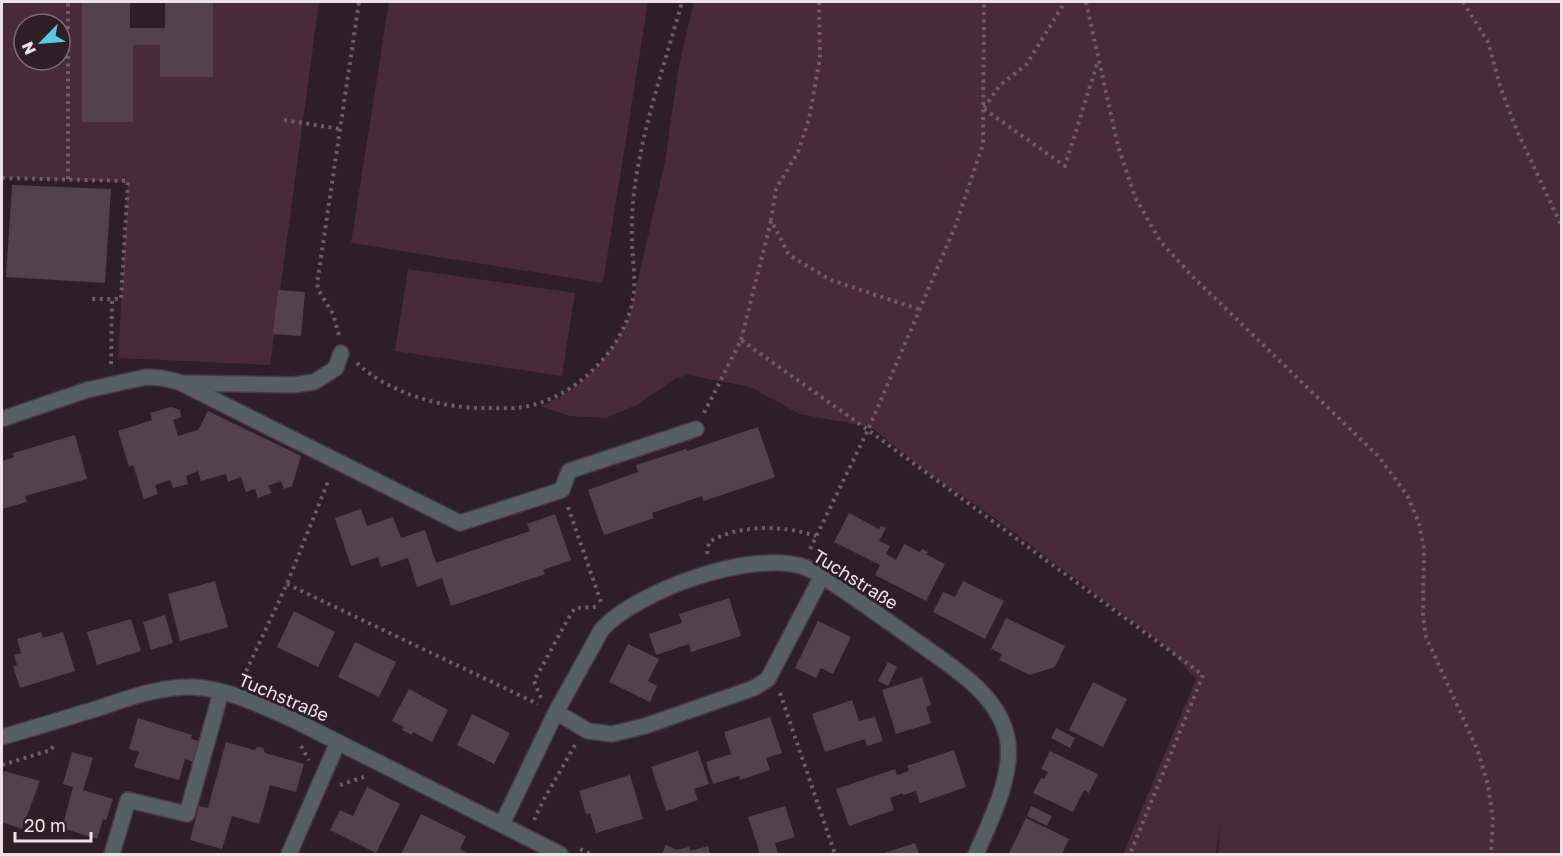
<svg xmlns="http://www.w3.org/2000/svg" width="1563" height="856" font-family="'Golos Text',sans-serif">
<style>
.green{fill:#492a39;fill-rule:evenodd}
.building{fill:#54424a}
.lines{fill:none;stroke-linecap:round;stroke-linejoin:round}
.minor-casing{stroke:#493941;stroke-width:18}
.path{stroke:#6b5d64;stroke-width:4;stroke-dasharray:3 4.5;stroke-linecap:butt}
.minor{stroke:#566062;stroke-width:15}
.labels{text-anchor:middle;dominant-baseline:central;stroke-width:6;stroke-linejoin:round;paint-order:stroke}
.street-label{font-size:18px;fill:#eee2e7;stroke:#2e1e26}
</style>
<rect width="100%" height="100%" fill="#2e1e26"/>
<path class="green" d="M2,2H82L83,122H133V45H160V77L213,2H319L270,365L118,358L128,182L2,178ZM24,24H60V60H24Z
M389,2H648L603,283L351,243Z
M694,2H1561V854H1218L1221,820L1216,854H1123L1196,679L1168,648L989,514L931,475L870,427L800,414L750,387L688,375L676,378L636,405L606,418L570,416L540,406C582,391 612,355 630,315L665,162L679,65Z
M408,269L575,293L562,376L395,351Z"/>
<path class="building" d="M82,2H130V28H165V2H213V77H160V45H133V122H82Z
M12,185L111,189L105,283L6,277Z
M278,290L305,292L301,336L273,334Z
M171,407L180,410L181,417L173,420L178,436L198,430L208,411L301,456L292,486L284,489L281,481L268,486L272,493L258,498L255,489L246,492L241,477L228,482L226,474L201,481L198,471L186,476L188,484L173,488L170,480L155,485L158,494L144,499L133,465L129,467L118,431L152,420L150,413Z
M758,427L775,477L704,501L702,496L652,513L654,518L604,535L588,490L638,472L636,465L686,449L687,451Z
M75,435L87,479L25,496L27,502L2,509V461L14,457L13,453Z
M361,509L367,526L393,517L401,538L425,530L436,563L530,531L527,524L555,514L571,560L543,570L545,574L451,606L442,578L417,587L408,558L381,567L378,557L351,566L335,518Z
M849,513L879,529L881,526L886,528L879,541L890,546L886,554L896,560L904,544L920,552L922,549L928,552L926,554L945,564L926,601L875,575L880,565L834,542Z
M215,581L228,627L180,641L168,594Z
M963,581L1004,601L985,639L933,612L943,592L955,597Z
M729,598L741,636L691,652L689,644L656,655L649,634L682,623L679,614Z
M294,611L335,632L318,667L277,647Z
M165,615L173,643L151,650L143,622Z
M1006,618L1065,646L1055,667L1030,675L999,660L1002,654L991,649Z
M131,619L141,651L97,665L87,632Z
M818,621L851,637L833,674L821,668L816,678L795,668Z
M41,632L43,638L63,632L75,671L20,688L13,666L17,665L14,655L21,653L17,639Z
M355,642L396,662L379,697L338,677Z
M628,644L659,659L648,681L657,686L650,702L609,682Z
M888,662L897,667L888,686L878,681Z
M922,677L931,705L926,707L931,723L896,734L882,690Z
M1093,682L1127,699L1103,747L1069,730Z
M409,689L448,710L432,742L413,732L412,735L402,730L404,727L392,721Z
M852,700L859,721L875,717L883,741L867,746L865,739L825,752L812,714Z
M472,714L510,733L494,764L457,745Z
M770,717L782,753L766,758L770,770L740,780L739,776L713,784L706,762L731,754L724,732Z
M138,718L192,735L191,739L202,742L196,763L185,759L179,780L134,767L139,752L129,749Z
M1056,728L1075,738L1070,748L1051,738Z
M226,742L254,750L258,747L263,748L265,753L304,764L296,792L270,785L259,824L232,816L222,849L190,840L199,806L208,808Z
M954,750L966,787L920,803L916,791L903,795V793L890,798L894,810L849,826L836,789L895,769L897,775L909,771L907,766Z
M698,751L709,784L694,789L698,800L666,811L651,767Z
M1050,751L1098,774L1089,793L1084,790L1073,812L1033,793L1041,778L1044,779L1048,772L1041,769Z
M72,752L93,758L83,790L113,799L106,820L103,819L97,839L62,828L73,787L63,784Z
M4,771L40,781L22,829L2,822V779Z
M630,775L643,819L596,833L590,813L586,814L579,791Z
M367,787L400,804L376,853L330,830L340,810L353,816Z
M785,806L795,837L775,843L778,854H760L748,817Z
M1031,806L1052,816L1047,826L1027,816Z
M421,814L466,836L460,849L470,854H401Z
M1026,818L1069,839L1062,854L1009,853Z
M915,843L919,854H881Z
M666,845L677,850L689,847L691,851L708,846L710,854H662Z"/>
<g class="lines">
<g class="minor-casing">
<path id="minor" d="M185,383L293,385L314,382L336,368L341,353
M2,419L87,390L146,377L162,378L179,382L460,523L562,490L569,471L696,429
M556,712L588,731L612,734L645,726L754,688L768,679L822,576
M2,737C34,728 66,718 99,708C128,698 162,686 193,687C229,689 262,706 294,720L560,854
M502,824L556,712L602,629C639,590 749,551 801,566C813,569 826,579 837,586C866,605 894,626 923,646C955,669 998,695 1007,737C1015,772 990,822 976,854
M112,854L128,800L187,814L221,692
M289,854L338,742"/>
</g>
<path class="path" d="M819,2L820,58L809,119L798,152L776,189L771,220L789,255L831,280L918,309
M1086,2L1118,146L1135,197L1160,241L1192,276L1379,457L1407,495L1419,523L1424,549L1423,616L1426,637L1478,751L1488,785L1493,819L1491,854
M1463,2L1488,42L1501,89L1518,133L1562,227
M984,108L1000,85L1026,65L1065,2
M984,109L1065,166L1097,64
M284,120L340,129
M2,178L128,181L121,299H90
M68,179V2
M339,335L333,314L319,291L317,284L359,2
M741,340L771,221
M357,363C388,393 444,409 486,408C498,408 511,409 523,407C574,399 624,350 633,299C636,281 633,262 632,244C631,220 633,196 637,172C647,114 666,59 682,2
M111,364L112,299
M704,413L741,340L868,430L955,227L983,144L984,2
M568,507L602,605
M810,549L868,430L1203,675L1130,854
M707,554L709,542C740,524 783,525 816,536
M287,584L538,704
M243,678L287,584L329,479
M780,693L835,854
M541,698L534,681L569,617L575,608L597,607
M301,746L309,760
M2,765L51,750L55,743
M340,785L364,777
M534,820L544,799L575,745
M580,849L590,854"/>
<use href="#minor" class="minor"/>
</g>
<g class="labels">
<g class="street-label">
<text transform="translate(856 579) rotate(32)">Tuchstraße</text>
<text transform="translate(284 697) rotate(23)">Tuchstraße</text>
</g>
</g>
<rect width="1563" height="856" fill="none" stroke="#eee2e7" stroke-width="6"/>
<g transform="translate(42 42) rotate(245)"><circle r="28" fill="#2e1e26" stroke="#7b6c73" stroke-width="1.5"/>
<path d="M0-4.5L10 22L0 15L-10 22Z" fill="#57c9e2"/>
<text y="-9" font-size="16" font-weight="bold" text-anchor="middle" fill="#eee2e7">N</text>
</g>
<path d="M15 832v9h76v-9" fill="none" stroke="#eee2e7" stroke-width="3"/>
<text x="24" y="832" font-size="18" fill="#eee2e7" stroke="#2e1e26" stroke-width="4.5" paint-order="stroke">20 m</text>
</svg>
